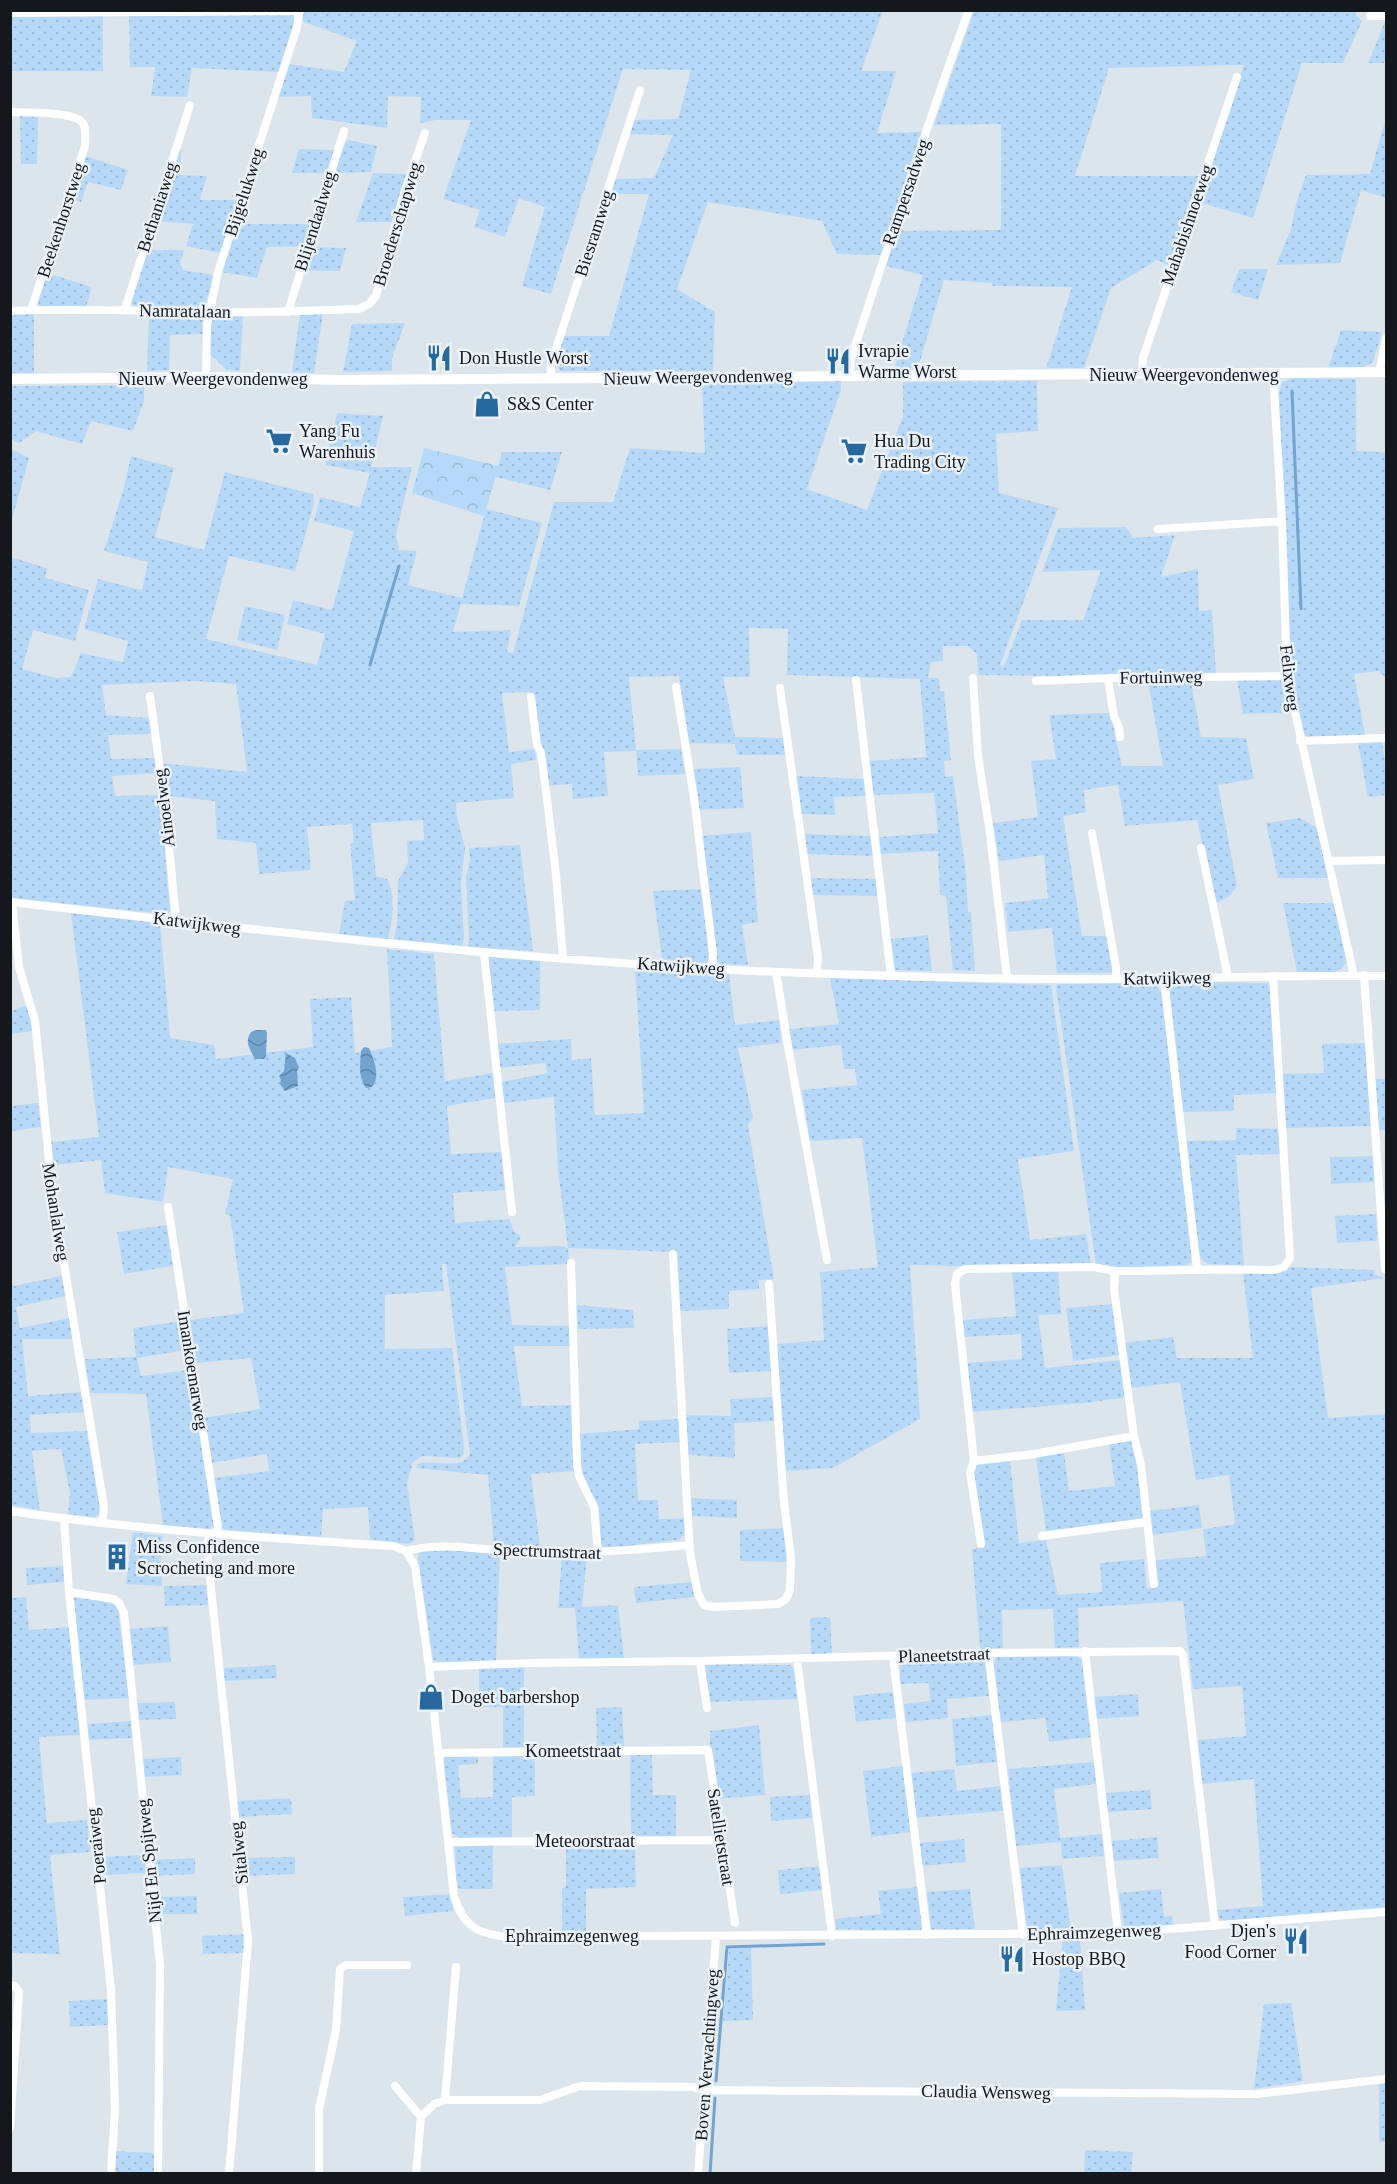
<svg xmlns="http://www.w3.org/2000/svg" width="1397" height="2184" font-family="'Times New Roman',serif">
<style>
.grass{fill:url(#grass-dots)}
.forest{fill:url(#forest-crowns)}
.water{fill:url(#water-waves)}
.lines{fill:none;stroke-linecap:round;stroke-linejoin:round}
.stream{stroke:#73a4d0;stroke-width:3}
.minor{stroke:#fff;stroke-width:8}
.tertiary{stroke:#fff;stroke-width:10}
.labels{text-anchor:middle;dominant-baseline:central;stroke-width:5;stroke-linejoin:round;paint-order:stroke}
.street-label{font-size:18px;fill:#15181a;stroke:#ebf2fa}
.poi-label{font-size:18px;fill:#15181a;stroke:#ebf2fa;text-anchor:start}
</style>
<defs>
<pattern id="grass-dots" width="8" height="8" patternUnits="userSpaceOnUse" patternTransform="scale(1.5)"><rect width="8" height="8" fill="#b6d9f9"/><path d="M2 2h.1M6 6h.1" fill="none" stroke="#9cbad5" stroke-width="1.8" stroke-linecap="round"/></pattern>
<pattern id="forest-crowns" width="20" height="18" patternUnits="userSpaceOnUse" patternTransform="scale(1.5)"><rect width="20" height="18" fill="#b6d9f9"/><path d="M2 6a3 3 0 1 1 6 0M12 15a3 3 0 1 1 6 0" fill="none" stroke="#9cbad5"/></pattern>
<pattern id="water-waves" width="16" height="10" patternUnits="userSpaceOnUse" patternTransform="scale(1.5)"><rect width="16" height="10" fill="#73a4d0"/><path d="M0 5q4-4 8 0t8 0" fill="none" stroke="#5d85a8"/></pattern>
</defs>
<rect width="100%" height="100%" fill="#dde5ec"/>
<path class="grass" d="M1356,10V15L1362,21L1343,63H1302L1253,218L1199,202L1244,65L1109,68L1075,176H1198L1169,265L1157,260L1111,288L1084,368H1046L1072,287L993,286L992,283L944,280L918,368L894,369L923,275L886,266L897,231L1001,230V124L934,125L974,11Z
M304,11H883L861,71H896L877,133L921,132L922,140L881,255L837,254L822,221L708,202L677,289L715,312L713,371H560L555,364L564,336H609L649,194H611L616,179L654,178L673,135L630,134L634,120L678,119L691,70L623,69L551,294L522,286L545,207L519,198L505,237L474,227L480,210L443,199L471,120H436L420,123L421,97L388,96L387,128L312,118L311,96L278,97L289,64L344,72L357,41L301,21Z
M293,15L295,22L279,72L192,68L187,97L151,96L155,67H130L129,16Z
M10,16H103V71H11Z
M1386,19V57L1384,63H1368Z
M20,116L38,117L37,164H21Z
M1386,118V198L1361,190L1340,263L1276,265L1291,229L1296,204L1306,175L1370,174Z
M348,140L377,146L371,172L333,173L340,151Z
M181,149L180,175L207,176L200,200H238L221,253L186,246L193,224L156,221L176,157Z
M299,149L336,150L328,173H292Z
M85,156L128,170L121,190L88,182L81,202L71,199Z
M373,173L409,174L393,222H356Z
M236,224H312L305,246L267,247L257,278L221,272Z
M309,247L346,248L340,271L303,270Z
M146,250H184L180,263L183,270L214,275L205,307L133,306L131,302Z
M1239,269H1268L1258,300L1231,292Z
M47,273L92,287L86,307L39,306L38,301Z
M34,313V373H11L10,314Z
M323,313L314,373L292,372L300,314Z
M149,314L194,315L202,319L203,334L170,335L169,370L147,371Z
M217,316H243L240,371L227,370L210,354V324Z
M405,323L392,358V371L343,372L352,324Z
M1341,330L1382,332L1373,362L1364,367L1328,368Z
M1293,378L1356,379V451L1386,452V678L1379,671L1354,674L1365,735L1307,737L1304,733L1291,680L1279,393L1282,382Z
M841,381V390L807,489L867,510L903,416V382L1037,381L1038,431L996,434L999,493L1058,508L1000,665L1004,667L1022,620H1083L1101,570L1042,572L1058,528L1126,527L1133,538L1175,535L1161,577L1198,569L1199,611L1212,610L1216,673L1075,676L978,675L977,654L968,646H943V661L931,662L928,678H939L940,691H944L951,760L944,761L945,777L953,776L966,874L968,912H971L975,971L953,970L946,896L940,895L938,851L881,854L879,837L938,833L934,793L873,795L868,761L926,757L920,679L787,675L788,629L749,628L750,677H723L735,737L783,738L785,755H737L735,744L689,743L679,676L629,677L636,750L681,749L685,774L638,776L636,751L604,752L608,796L573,799L572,784L544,786L536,743L532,692L502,693L509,752L535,749L536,760L511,764L514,798L456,803L457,818L465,848L461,884L464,938L462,946L394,939L397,924L398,881L408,862L407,841L424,840L423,820L371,823L376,876L387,879C396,896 393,920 388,939L339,934L345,901L355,900L350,844L354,843L352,824L307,827L311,870L259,874L256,843L217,839L215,801L166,796L161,763L247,772L236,684L195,681L102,685L106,715L149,718L151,734L108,735L111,759L155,758L157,773L112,776L115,796L160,795L170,912L165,914L11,898L10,557L47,568L45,578L89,590L75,641L33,630L22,669L56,678L71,677L81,653L123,662L128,641L84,629L98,579L142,590L148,562L104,551L123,491L131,456L174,468L155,537L204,550L225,472L313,494L314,504L295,571L229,556L206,639L317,665L325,634L287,624L293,600L332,610L354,531L314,521L320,497L360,507L370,473L325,465L337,413L383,416L371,467H412L396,534L399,550L417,551L408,585L462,598L486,509L542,523L519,606L461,604L453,632L511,630L507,652L513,653L554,502H613L630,448L705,453L702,384Z
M144,385V401L133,431L91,421L82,444L36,431L19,443L11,439V386Z
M11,449L29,458L11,523Z
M502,452H562L550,490L496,477Z
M245,606L285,615L277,650L237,640Z
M1237,680H1281L1289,713L1243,714Z
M1148,681H1191L1201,737L1246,738L1254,779L1218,785L1237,886L1230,896L1216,903L1197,820L1125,826L1118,785L1084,790L1086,812L1063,816L1082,936H1106L1113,973H1057L1052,928L1008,932L1005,903L1048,898L1044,855L999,861L993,823L1038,817L1031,761L1056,759L1049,715L1110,713L1122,766H1163Z
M1382,741L1386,770V795L1368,797L1358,743Z
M740,767L744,808L698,810L693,769Z
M796,776L865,779L867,796L834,797L835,815L800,814Z
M1300,818L1317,828L1329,878H1278L1266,823Z
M751,832L758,922L742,925L748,965L720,964L715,960L702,836Z
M803,834L872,836L873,856L805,854Z
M520,845L533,951L467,947L469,940L466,877L470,859L469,848Z
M809,878L877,879L878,896L811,895Z
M702,889L710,948L709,961L704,963L662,959L653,891Z
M1283,903H1334L1347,959C1343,979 1312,972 1297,972Z
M71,913L160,923L170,1038L214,1045L216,1059L313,1047L310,999L351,997L355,1053L392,1047L387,949L434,954L445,1081L493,1073L495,1098L447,1106L451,1154L501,1152L505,1190L453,1193L455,1223L509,1219L514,1231L521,1237L515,1247L561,1246L568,1248L558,1170L554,1097L504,1103L501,1082L548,1073L545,1063L498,1068L495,1044L571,1039L572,1060L591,1058L595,1115L644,1113L635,969L729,973L735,1025L779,1020L781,1043L738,1048L753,1118L748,1125L774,1279L759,1280V1289L729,1291V1309L679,1311L675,1252L568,1248L569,1264L505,1267L512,1325L570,1326V1346H514L522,1406L573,1405L575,1471L531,1474L540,1547L494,1546L488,1475L416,1468L418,1464C434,1458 460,1472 470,1454L446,1264H442L444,1291L385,1295V1349L452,1348L464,1447L463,1455L460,1458L422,1456L413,1462L407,1483L415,1541L408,1544L370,1539L368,1507L323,1509L321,1537L226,1530L222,1528L213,1478L269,1471L267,1454L210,1463L203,1418L260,1409L251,1358L196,1363L189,1320L244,1313L230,1215L225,1214L233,1179L168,1167L163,1202L105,1193L101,1160L53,1165L51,1142L99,1137Z
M928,935L932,971L895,970L891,939Z
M491,957L540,961V1010L493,1011L488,959Z
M830,978L1051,985L1074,1151L1018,1159L1030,1240L1086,1234L1091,1264L992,1267L910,1265L920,1419L833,1468L785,1471L777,1344L824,1340L820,1272L878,1267L862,1138L810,1141L802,1090L857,1085L855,1069H844L841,1045L791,1050L789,1029L839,1024Z
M1173,982L1268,983L1270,988L1277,1093L1234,1095V1111L1181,1112L1166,986Z
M1151,983H1157L1162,997L1192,1256L1191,1262L1187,1265L1113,1268L1096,1265L1056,988L1057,984Z
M27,1005L33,1031L11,1034V1011Z
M1365,1043L1371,1126L1285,1128L1281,1074L1324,1073L1322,1044Z
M1375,1079H1386V1130H1379Z
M38,1103L41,1127L11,1131V1106Z
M1236,1128L1280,1129L1281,1154L1236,1155L1244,1266L1208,1264L1203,1261L1198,1252L1184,1141L1236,1140Z
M1373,1156L1374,1182L1331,1184L1330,1157Z
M1376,1214L1377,1241L1337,1243L1335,1216Z
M167,1225L173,1266L124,1274L117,1232Z
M1288,1267L1374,1270V1274L1384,1278L1311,1288L1328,1418L1386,1414V1907L1225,1921L1220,1919L1216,1910L1263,1906L1254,1779L1202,1784L1198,1740L1246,1736L1242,1686L1193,1689L1183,1601L1078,1608L1079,1647L1055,1648L1053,1609L1002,1610L1003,1648L980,1649L972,1549L984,1547L973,1473L977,1464L1010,1461L1019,1543L1046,1540L1058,1595L1102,1592L1100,1563L1144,1559L1147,1589L1158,1587L1155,1560L1206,1556L1203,1529L1235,1524L1229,1475L1196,1480L1180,1382L1131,1388L1124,1343L1173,1337L1177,1358H1253L1243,1272L1280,1273Z
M1012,1271H1058L1061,1314L1038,1315L1045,1368L1121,1360L1127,1397L1085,1403L971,1412L966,1363L1022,1359L1021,1334L964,1337L963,1320L1016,1316Z
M10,1273L13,1286L61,1276L66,1296L16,1307L20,1328L70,1318L74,1339H22L28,1396L81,1392L84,1412L30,1415L31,1433L87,1431L100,1509V1513L95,1517L68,1514L70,1493L61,1449L32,1451L40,1510L11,1505Z
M1114,1304L1120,1355L1073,1361L1066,1308Z
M577,1305L633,1310L634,1328L578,1329Z
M182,1321L187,1350L137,1358L141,1376L190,1370L214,1526L209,1529L163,1525L146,1394L90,1393L85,1359L136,1357L133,1328Z
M768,1326L771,1371L729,1373L727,1329Z
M772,1397L774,1421L734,1423L735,1458L688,1455L686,1415L731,1416L730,1399Z
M679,1419L681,1442L635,1444L638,1500H658L659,1519L685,1518L684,1535L678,1540L618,1547H603L600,1541L599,1508L582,1476L580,1434L639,1429V1421Z
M1130,1440L1132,1441L1138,1469L1144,1518L1046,1531L1036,1457L1064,1453L1069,1491L1115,1486L1109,1444Z
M691,1498L737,1500V1518L692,1516Z
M1199,1505L1202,1528L1152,1535L1149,1511Z
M785,1528L787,1545L786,1562L740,1561V1530Z
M133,1532L163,1536L161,1551L162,1586L126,1584Z
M422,1550L464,1551L500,1554L496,1661L439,1662L433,1660L418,1560L419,1552Z
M562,1555L587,1556L582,1607L618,1605L624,1659L579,1660L575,1608H558Z
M63,1566L64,1582L27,1585L26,1568Z
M693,1582L694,1597L636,1603L634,1587Z
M206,1585L208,1605L165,1606L164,1586Z
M26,1597L29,1630L70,1627L81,1735L39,1737L47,1823L87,1820L90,1852L50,1855L60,1954L12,1953L13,1974L11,1981L10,1598Z
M76,1597C90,1598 107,1597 118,1608L129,1698L84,1700L74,1599Z
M830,1617L832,1655L811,1656L810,1618Z
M168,1626L171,1662L132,1665L129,1629Z
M1075,1655L1082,1660L1091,1737L1049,1742L1045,1718L1001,1722L994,1665L996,1657Z
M980,1657L985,1660L990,1696L947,1699L948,1718L906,1722L904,1704L930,1701L929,1683L900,1684V1663L909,1659Z
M707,1664L790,1665L794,1669L797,1699L708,1702L705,1666Z
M276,1665L277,1678L224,1681L223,1668Z
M524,1666V1747H503V1707H479V1667Z
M893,1692L896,1718L856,1722L853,1696Z
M1138,1694L1139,1716L1096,1719L1094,1697Z
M175,1702L176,1719L138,1720L137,1703Z
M622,1707L624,1747H597L596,1708Z
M992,1715L997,1762L956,1766L952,1719Z
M131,1721L132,1738L89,1740L88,1724Z
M759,1725L765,1795L716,1799L710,1750V1731Z
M446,1755H478V1764L458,1765L461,1798L493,1797V1755H535V1796L512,1797V1837L459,1838L452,1833L444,1762Z
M630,1755H652L653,1795H676V1836H631Z
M181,1757L182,1775L143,1777L142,1759Z
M1094,1762L1096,1784L1054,1789L1060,1838L1102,1834L1104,1856L1062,1859L1061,1842L1016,1846L1008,1769Z
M903,1766L911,1832L871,1837L863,1771Z
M954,1769L957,1791L1000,1786L1003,1811L916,1818L911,1773Z
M1150,1790L1152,1809L1108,1812L1106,1793Z
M810,1795L812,1818L771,1821L770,1797Z
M291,1798L292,1814L238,1817L237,1801Z
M1157,1837L1159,1858L1114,1861L1112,1841Z
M964,1839L966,1862L922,1866L920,1843Z
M635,1843L636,1887L586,1889V1932H562V1888L566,1887V1844Z
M493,1845V1889H459L456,1879L455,1847Z
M144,1855L146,1873L102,1875L101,1857Z
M295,1857V1874L244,1876V1858Z
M195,1858V1874L154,1876L153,1860Z
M1062,1865L1071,1930H1029L1026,1925L1020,1868Z
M820,1866L822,1890L780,1894L778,1870Z
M918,1887L923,1925L920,1931L836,1929L835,1919L881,1914L878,1891Z
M970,1889L975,1929H931L927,1892Z
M1161,1889L1164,1917L1172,1916L1173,1925L1124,1927L1119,1893Z
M449,1894L454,1911L405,1916L403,1897Z
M197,1896V1914H158L156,1897Z
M244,1934V1953L203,1954L202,1936Z
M1063,1938H1080L1085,2010L1056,2011Z
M751,1947L753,2020L723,2021L729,1949Z
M107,1999L108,2025L70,2027L69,2001Z
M1291,2003L1303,2081L1254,2089L1264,2004Z
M1386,2082V2142H1379V2083Z
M1085,2150L1133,2152L1131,2173H1084Z
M115,2151L155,2153L154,2173L114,2174Z"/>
<path class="forest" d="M424,448L499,466L484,516L412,493Z"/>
<path class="water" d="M256,1030H266L267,1033L266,1056L264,1059H255C250,1049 244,1042 251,1032Z
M364,1047L369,1048C374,1060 381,1076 372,1087L366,1088C358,1077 360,1064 361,1051Z
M286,1053L295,1058L299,1068L297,1071L298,1086L285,1091L280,1084L281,1080L279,1076L284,1071Z"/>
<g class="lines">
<path class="stream" d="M1292,391L1301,609
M370,665L399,566
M716,2081L727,1947L824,1944
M710,2174L715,2098"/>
<path class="minor" d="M10,13L300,11
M1370,16H1386
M10,112C26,113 71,111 82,122C87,128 85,138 85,146L31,310
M125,309L190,105
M10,311C76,308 142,311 208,312C258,313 309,311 359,309L369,304L376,296L404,193L425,133
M288,312L344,131
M1379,373L1386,339
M1142,374L1143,358L1237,77
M1273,374L1282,521L1287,676L1354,976
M850,376L851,358C890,242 926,125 969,10
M206,377L207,325L218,272L297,27L300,10
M551,377V364L640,90
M1158,529L1282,521
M973,678L978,756L990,833L1007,978
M1108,678L1114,717L1119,727L1120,737
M856,680L891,976
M1036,681L1108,678L1287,676
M676,687L694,798L713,954L712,968
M780,688L818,958L817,973
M150,696L166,813L176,920
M531,697L537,745L541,753L547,799L556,875L563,958
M1300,741L1386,738
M1092,833L1116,967V979
M1201,848L1228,977
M1329,861L1386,860
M10,902C265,931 520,961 777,972C890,976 1003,980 1116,979C1206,978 1296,975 1386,976
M12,902L19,967L35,1021L52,1190L104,1507L102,1523
M484,953L512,1212
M776,972L789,1052L827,1260
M1364,975L1385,1269
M1164,978L1197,1269
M168,1207L218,1527L216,1534
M673,1254L690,1553L698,1594L704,1605L713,1607L778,1604L786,1599L790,1590L791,1558L784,1503L769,1284
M571,1263L577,1465L579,1476L594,1507L598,1553
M974,1461L1034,1454L1134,1436
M10,1511C137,1530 265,1538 393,1546L406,1551L415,1566L429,1667L454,1896C463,1926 477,1934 508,1937L1118,1933L1386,1912
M64,1519L69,1592L111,1990L115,2108L111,2174
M209,1534L207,1550L248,1941L229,2174
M1042,1536L1147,1522
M981,1544L970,1472L974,1461L955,1284L957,1274L965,1269L1092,1267L1115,1271
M406,1551C447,1540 491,1552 533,1553C586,1554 637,1550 689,1545
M1154,1584L1141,1465L1134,1436L1114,1289L1115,1271C1168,1271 1221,1268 1274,1270L1284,1267L1290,1258L1273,976
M69,1592L114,1599L119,1603L124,1613L160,1965L158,2174
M1085,1651L1118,1933
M988,1653L1023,1935
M893,1657L927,1935
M797,1659L832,1936
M700,1661L707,1708
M429,1667L532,1663L700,1661L988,1653L1180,1651L1183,1655L1215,1926
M438,1753L708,1750L735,1923
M448,1842L722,1840
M10,1985L15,1986L19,1992L10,2128
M395,2086L421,2117L434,2104L445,2100H540L580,2086L693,2087L705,2090L1257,2094L1386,2079
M445,2100L456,1967
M319,2174V2109L336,2030L340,1969L346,1965H407
M416,2174L421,2117
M698,2174L716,1936"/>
<path class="tertiary" d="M10,379L206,377L342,380L1386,372"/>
</g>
<defs>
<g id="restaurant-bare" transform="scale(2.07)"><path d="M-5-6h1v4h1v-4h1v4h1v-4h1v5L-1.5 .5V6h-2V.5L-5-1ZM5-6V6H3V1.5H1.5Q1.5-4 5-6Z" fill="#26699e" stroke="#ebf2fa" stroke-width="2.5" paint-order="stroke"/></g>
<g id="shop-bare" transform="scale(2.07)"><path d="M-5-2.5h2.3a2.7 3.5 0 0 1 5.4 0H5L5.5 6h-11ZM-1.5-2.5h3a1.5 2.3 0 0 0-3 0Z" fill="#26699e" stroke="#ebf2fa" stroke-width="2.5" paint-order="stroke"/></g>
<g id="supermarket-bare" transform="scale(2.07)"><path d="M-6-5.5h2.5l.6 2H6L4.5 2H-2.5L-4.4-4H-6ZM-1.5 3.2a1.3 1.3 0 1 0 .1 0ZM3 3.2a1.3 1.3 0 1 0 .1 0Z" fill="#26699e" stroke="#ebf2fa" stroke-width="2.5" paint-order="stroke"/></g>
<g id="building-bare" transform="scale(2.07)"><path d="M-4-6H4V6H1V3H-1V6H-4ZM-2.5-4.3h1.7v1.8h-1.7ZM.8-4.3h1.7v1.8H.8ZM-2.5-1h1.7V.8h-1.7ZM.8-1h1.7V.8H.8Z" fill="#26699e" stroke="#ebf2fa" stroke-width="2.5" paint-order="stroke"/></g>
</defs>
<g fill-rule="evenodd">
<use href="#restaurant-bare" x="439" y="358"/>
<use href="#restaurant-bare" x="838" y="361"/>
<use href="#shop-bare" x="487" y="404"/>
<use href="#supermarket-bare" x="279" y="441"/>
<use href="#supermarket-bare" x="854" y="451"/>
<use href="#building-bare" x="117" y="1557"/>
<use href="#shop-bare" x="431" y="1697"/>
<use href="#restaurant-bare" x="1296" y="1941"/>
<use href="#restaurant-bare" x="1012" y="1959"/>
</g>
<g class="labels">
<g class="street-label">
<text transform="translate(244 192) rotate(-72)">Bijgelukweg</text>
<text transform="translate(906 192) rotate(-71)">Rampersadweg</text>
<text transform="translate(157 207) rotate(-72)">Bethaniaweg</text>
<text transform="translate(61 220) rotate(-72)">Beekenhorstweg</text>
<text transform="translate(315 221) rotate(-73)">Blijendaalweg</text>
<text transform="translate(397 224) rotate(-73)">Broederschapweg</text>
<text transform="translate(1187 225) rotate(-71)">Mahabishnoeweg</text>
<text transform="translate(594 233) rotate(-72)">Biesramweg</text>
<text transform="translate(185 311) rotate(1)">Namratalaan</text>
<text x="1184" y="375">Nieuw Weergevondenweg</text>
<text transform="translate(698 377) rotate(-1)">Nieuw Weergevondenweg</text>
<text x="213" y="379">Nieuw Weergevondenweg</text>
<text transform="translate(1161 677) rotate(-1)">Fortuinweg</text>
<text transform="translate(1290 678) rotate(83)">Felixweg</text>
<text transform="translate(164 808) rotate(-97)">Ainoelweg</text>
<text transform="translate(197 923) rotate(7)">Katwijkweg</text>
<text transform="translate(681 966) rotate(4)">Katwijkweg</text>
<text transform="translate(1167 978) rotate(-1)">Katwijkweg</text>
<text transform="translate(56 1212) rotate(81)">Mohanlalweg</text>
<text transform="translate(193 1370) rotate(81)">Imankoemarweg</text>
<text transform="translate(547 1551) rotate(2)">Spectrumstraat</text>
<text transform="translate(944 1655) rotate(-2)">Planeetstraat</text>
<text x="573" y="1751">Komeetstraat</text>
<text transform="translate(721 1837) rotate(81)">Satellietstraat</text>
<text x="585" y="1841">Meteoorstraat</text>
<text transform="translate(96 1846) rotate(-96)">Poeraiweg</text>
<text transform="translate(239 1853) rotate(-96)">Sitalweg</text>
<text transform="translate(149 1861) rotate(-96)">Nijd En Spijtweg</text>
<text transform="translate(1094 1932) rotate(-2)">Ephraimzegenweg</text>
<text x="572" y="1936">Ephraimzegenweg</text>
<text transform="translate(707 2055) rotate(-86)">Boven Verwachtingweg</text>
<text transform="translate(986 2092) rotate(1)">Claudia Wensweg</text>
</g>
<g class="poi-label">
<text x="858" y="351">Ivrapie<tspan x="858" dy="21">Warme Worst</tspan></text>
<text x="459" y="358">Don Hustle Worst</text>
<text x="507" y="404">S&amp;S Center</text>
<text x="299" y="431">Yang Fu<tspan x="299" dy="21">Warenhuis</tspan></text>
<text x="874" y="441">Hua Du<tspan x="874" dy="21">Trading City</tspan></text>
<text x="137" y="1547">Miss Confidence<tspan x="137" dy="21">Scrocheting and more</tspan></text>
<text x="451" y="1697">Doget barbershop</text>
<text x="1276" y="1931" text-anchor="end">Djen's<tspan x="1276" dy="21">Food Corner</tspan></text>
<text x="1032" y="1959">Hostop BBQ</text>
</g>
</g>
<rect width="1397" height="2184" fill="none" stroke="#15181a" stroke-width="24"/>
</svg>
